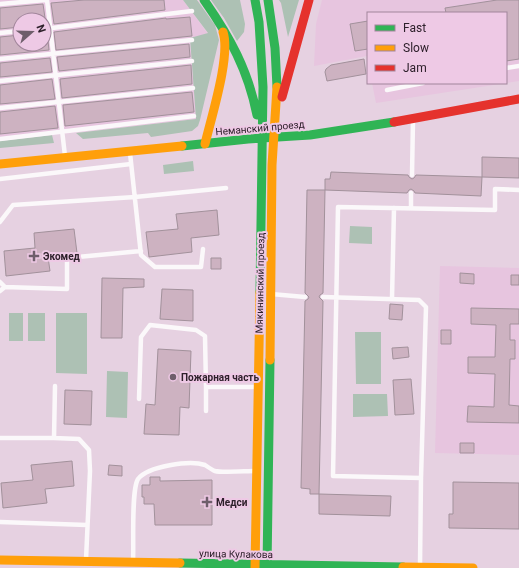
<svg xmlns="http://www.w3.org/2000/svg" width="519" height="568" font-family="Roboto,sans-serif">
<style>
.built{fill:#e7c5df;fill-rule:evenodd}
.green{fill:#adc1b4}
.building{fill:#cdb2c1;stroke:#a2919b}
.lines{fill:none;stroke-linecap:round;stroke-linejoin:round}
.lane{stroke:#fbf8fa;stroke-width:4.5}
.fast{stroke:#30b455;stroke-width:9}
.slow{stroke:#ff9f0a;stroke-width:9}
.jam{stroke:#e5322d;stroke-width:9}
.poi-dot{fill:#6e5e6b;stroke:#eec9e5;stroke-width:1.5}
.labels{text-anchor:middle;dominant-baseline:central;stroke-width:4;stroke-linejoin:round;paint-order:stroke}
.street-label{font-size:10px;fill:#2e202b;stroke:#eec9e5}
.poi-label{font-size:10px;font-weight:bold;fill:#2e202b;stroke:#eec9e5;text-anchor:start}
</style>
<rect width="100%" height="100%" fill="#e6d1e1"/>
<path class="built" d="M0,0H183L208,34L190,38L196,119L0,141ZM20,20H44V44H20Z
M322,0H519V81L376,103L372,83H506V13H368V60L367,56L314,66L316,24Z
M440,266L519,268V455L435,453Z"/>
<path class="green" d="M183,0H197L215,25L219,40L200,120L198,126L192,131L151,137L148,133L83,139L76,133L196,119L190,38L208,33Z
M211,0H240L245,24L244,32L237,41L224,18Z
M279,0H299L288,37L281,3Z
M52,135L54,143L0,148V141Z
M193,161L194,171L164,174L163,165Z
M350,226L372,227V244L349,243Z
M9,313H23V341H9Z
M28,313H45V341H28Z
M56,313H87V374L56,373Z
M355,332H381V384H356Z
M107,371L128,372L127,418L106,417Z
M353,394H387L388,416L353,417Z"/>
<path class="building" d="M84,0H164L165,10L54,24L51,3Z
M497,0H519V59L506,61V13H446L445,8Z
M43,4L46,25H44V20H20V27L0,29V8Z
M190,17L192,36L56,50L54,32L166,18V19Z
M368,21V49L355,51L350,24Z
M47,32L49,50L0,55V37L20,35V44H44V33Z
M189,44L190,57L59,71L57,57Z
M50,58L52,72L0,77V63Z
M364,59L366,74L327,81L325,72L326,69L331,65Z
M191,65L192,84L62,98L60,79Z
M52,79L55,99L0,104V85Z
M192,92L194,112L65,126L63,105Z
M55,106L58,128L0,134V112Z
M482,157L519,158V178L482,177Z
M331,172L408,175L409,177L412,179L414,178L416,175L482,177L481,196L415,193L414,191L411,189L409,190L407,193L325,190V179H330Z
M307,190H325L323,293L320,295L319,297L323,301L319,494H310V489L301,488L305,301L308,299L309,297L305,293Z
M217,210L219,235L191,238L192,252L149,257L146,232L178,229L176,214Z
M74,229L77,253L48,257L50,271L6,276L4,251L35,248L34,233Z
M211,258H221V269H211Z
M460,273L474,274V284L460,283Z
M511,275H519V285H511Z
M102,278L144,279V287L123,288L122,338H101Z
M162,289L193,290V321L160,319Z
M390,304L403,305L402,320L389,319Z
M471,308L519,309V324H510V340H515V359H510L509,405L519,406V423L467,422L468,406L494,407L495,374L468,373V357H495L496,325L471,324Z
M441,330H451V344H441Z
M408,347L409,357L393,359L392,348Z
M158,349L191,351L189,408L180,407L179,435L144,434L146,404L155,405Z
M411,379L414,414L395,415L393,380Z
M65,390L92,391L91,425L64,424Z
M460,443H474V453H460Z
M72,461L74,486L45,489L47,503L3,508L1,483L33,480L31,465Z
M109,465L122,466V476L108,475Z
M150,477H160V481L212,480V525H155L154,504H144V497H142V485H150Z
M453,482L519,483V529L449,528V514H453Z
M319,494L391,496L390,516L319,514Z"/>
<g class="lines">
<path class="lane" d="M47,0L65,156
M0,4L45,0
M44,29L192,11
M0,33L20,31
M0,59L192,40
M506,68L519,66
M0,81L192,61
M387,90L423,83
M0,108L193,88
M0,139L194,116
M130,153L141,255L155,267H201L203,249
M412,175L413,120
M0,179L131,164
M411,208V193
M0,222L13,205L135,197L226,188
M0,282L5,287L67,289V258L141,251
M0,291L5,287
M271,294L305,297
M323,297L419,300L426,307L421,478
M392,299L394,208
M139,399L141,337L150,325L196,330L205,336L206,387H256
M206,411V387
M0,438H54L79,439L89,450L90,471L86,560
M54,438L55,386
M0,522L87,525
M133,561C134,545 131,490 138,479C148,466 190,460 205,465C208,467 212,470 215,471C222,473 246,471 255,471
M420,566L421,478L333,476L338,207L495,210V189L519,190"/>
<path class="fast" d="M204,0C230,37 248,70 257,115
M255,0L259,22L263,87L260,292
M268,0L275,48L277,87
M182,146L248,139L310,135L394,122
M180,563L403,567
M267,568L270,360"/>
<path class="slow" d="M205,144C211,118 231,56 223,32
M0,164L182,146
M270,360L272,165L277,87
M0,560L180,563
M403,567L473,568
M255,568L260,292"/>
<path class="jam" d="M282,97L309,0
M394,122L519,99"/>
</g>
<g class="poi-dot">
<path d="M32 250h4v4h4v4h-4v4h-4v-4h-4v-4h4z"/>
<circle cx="173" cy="377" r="4"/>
<path d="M205 496h4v4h4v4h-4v4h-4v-4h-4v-4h4z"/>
</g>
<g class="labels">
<g class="street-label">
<text transform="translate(260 128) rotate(-5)">Неманский проезд</text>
<text transform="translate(260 283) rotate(-89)">Мякининский проезд</text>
<text transform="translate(236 554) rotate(1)">улица Кулакова</text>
</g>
<g class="poi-label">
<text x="43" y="256">Экомед</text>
<text x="181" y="377">Пожарная часть</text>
<text x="216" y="502">Медси</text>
</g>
</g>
<rect x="367" y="12" width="140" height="72" fill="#eec9e5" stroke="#a1859b"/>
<rect x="375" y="25" width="20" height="6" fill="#30b455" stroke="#a1859b"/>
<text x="403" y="32" font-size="12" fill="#2e202b">Fast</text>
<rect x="375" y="45" width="20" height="6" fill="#ff9f0a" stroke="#a1859b"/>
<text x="403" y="52" font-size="12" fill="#2e202b">Slow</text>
<rect x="375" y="65" width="20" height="6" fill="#e5322d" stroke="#a1859b"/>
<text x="403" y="72" font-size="12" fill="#2e202b">Jam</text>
<g transform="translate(32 32) rotate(70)"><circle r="19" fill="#eec9e5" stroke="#a1859b"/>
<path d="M0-3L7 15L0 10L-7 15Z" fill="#6e5e6b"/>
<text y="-6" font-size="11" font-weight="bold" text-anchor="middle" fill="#2e202b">N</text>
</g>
</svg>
